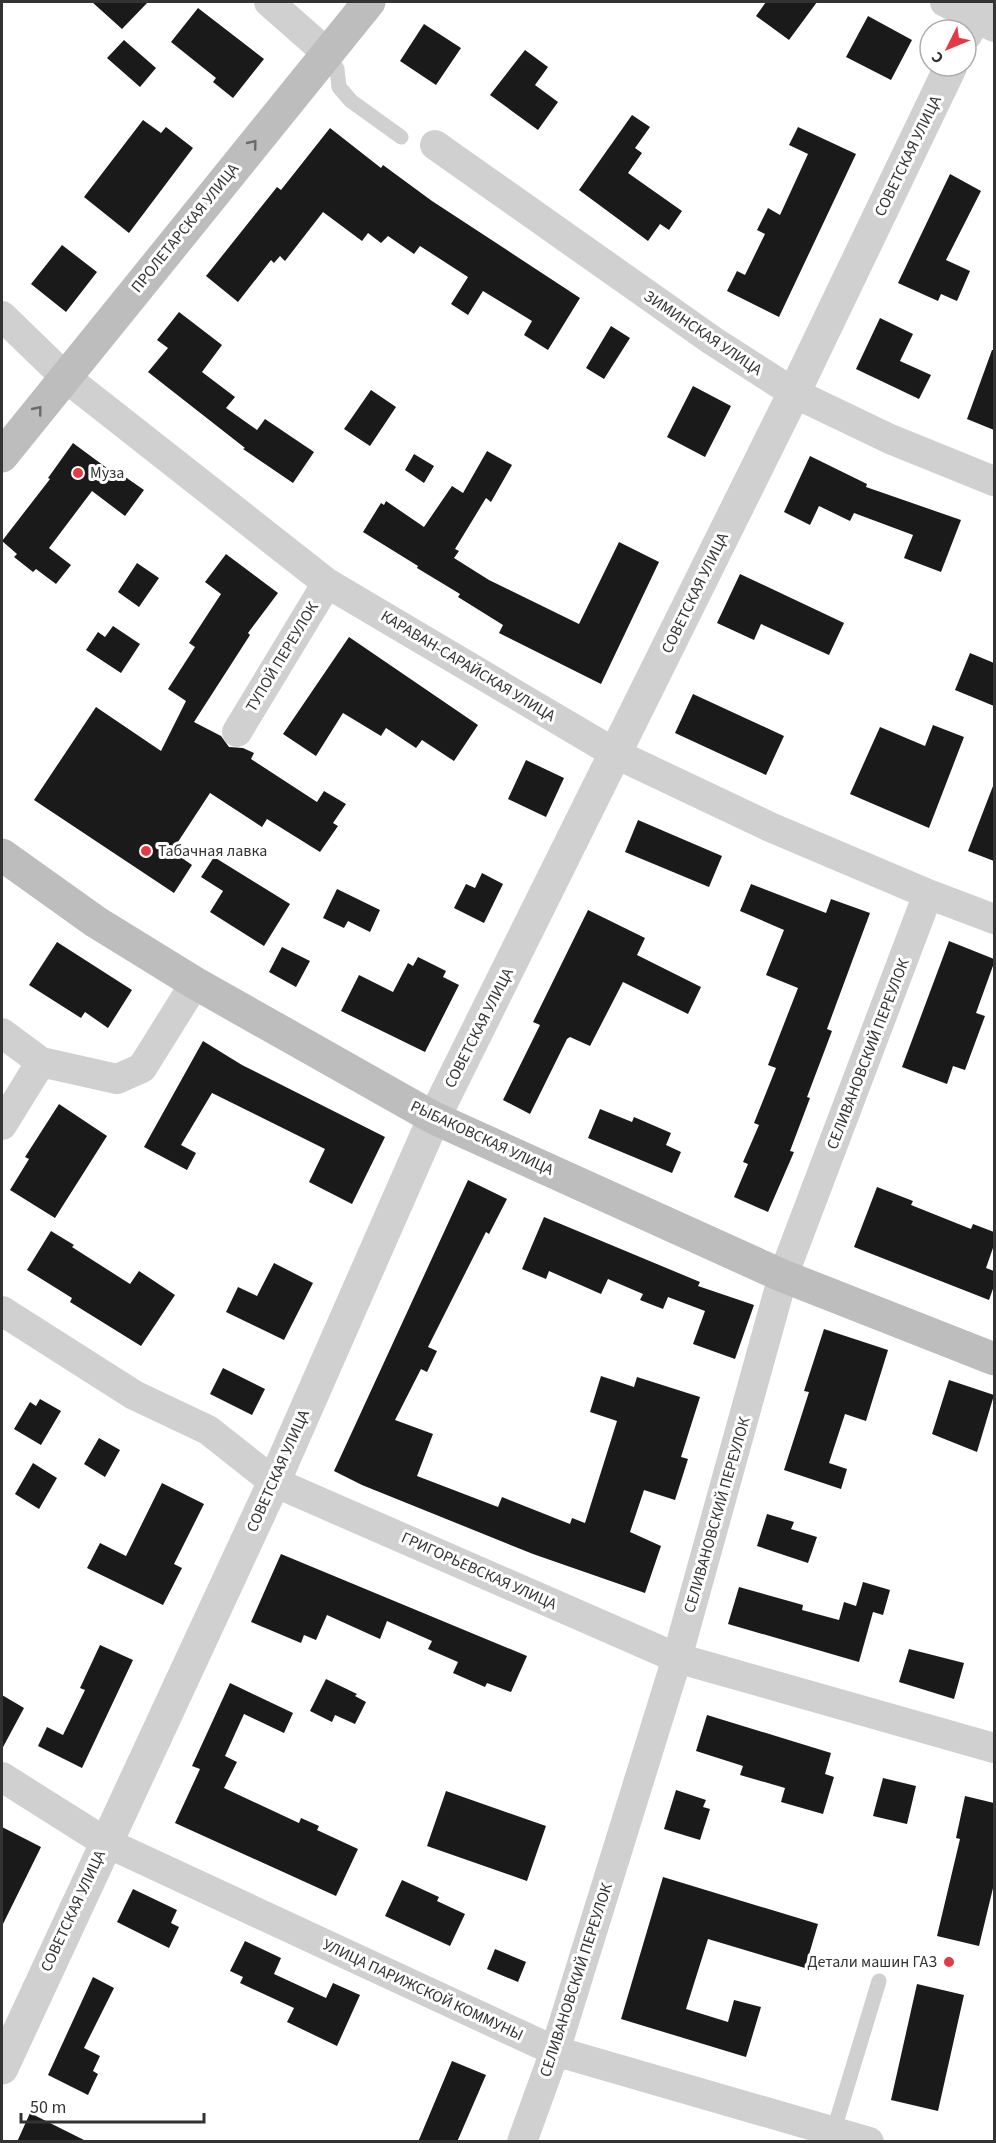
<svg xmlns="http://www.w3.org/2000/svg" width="996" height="2143" font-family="'Source Sans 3',sans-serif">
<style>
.building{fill:#1a1a1a}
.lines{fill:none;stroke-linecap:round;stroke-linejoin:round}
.service{stroke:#d0d0d0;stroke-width:15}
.minor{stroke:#d0d0d0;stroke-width:30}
.tertiary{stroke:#d0d0d0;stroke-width:33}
.secondary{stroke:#bdbdbd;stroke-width:33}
.oneway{stroke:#6a6a6a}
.poi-dot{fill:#e63946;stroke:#fff;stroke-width:2}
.labels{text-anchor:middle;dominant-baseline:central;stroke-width:6;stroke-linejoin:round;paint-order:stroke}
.street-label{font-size:16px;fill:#333;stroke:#fff}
.poi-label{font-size:16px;fill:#333;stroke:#fff;text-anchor:start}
</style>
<rect width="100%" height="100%" fill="#fff"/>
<path class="building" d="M92,2H148L122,29Z
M766,2H817L789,40L756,16Z
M198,8L264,59L233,98L213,82L216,78L171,42Z
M868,16L912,40L891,80L846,57Z
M424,24L461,48L436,85L400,61Z
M124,40L156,68L140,87L107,58Z
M525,50L548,67L535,85L558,102L538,130L490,95Z
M632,115L650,127L635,148L642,153L628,173L682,211L669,230L660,224L648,241L579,190Z
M143,120L161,133L166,127L193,148L129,233L84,197Z
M798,127L856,154L779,317L727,291L737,271L745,275L765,234L757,230L768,208L780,215L808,154L789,145Z
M330,128L381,168L383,165L432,201L580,298L548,350L524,335L532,321L483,291L468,315L451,304L468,277L420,246L414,254L388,236L381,243L368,233L362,241L323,212L285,261L280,256L274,263L271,260L238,302L206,276L277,187L281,190Z
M950,174L981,191L946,260L970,271L957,301L941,294L938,301L898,283Z
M62,245L97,272L66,312L31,284Z
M179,312L222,345L202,372L235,397L226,408L257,430L265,419L314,452L293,483L243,449L245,448L148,372L168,348L157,340Z
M880,318L913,334L900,361L931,375L919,399L856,369Z
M611,326L630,338L604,379L586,368Z
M992,350H994V430L967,419Z
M693,386L731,406L705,457L667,437Z
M371,390L396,407L370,446L344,429Z
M73,443L119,477L121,474L144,490L125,516L92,491L49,548L71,565L56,584L36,569L33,572L14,557L17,554L2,541L50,479L48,478Z
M487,451L512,465L491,502L486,498L455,549L459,551L454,558L489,580L579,624L619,542L659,562L601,684L499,633L503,625L458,597L460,594L417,568L418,566L363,532L381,503L384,505L386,501L424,527L452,486L463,493Z
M414,454L434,466L424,483L405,470Z
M810,456L867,484L866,487L961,520L941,572L904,558L913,535L854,513L850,521L819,506L810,525L784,512Z
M226,554L278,593L248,633L250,635L194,722L221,736L229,747L243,748L254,753L251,759L317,802L324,791L346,804L333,823L338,826L320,852L267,819L262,827L210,793L172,851L192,865L174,893L34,800L96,707L161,751L186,701L168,689L195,647L189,643L221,594L205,582Z
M137,563L159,578L139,607L118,592Z
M740,574L844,623L829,655L761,624L754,640L717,623Z
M113,626L140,644L121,673L86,650L98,632L105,637Z
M349,637L478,725L454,761L422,740L416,748L386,728L381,736L343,713L316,756L283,734Z
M970,653L994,663V706L955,690Z
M693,694L784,736L766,775L675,733Z
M933,725L964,737L929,828L850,794L880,727L925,746Z
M526,760L564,778L546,817L508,799Z
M993,786H994V861L968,851Z
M638,820L722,856L709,887L625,852Z
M214,857L290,904L264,946L210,912L223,891L201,877Z
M482,873L503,884L484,923L454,908L466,884L475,888Z
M751,884L826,913L831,899L870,913L827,1029L832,1031L807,1097L810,1098L790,1151L794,1152L768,1212L734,1197L748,1164L743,1162L759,1125L754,1123L776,1068L768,1065L798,988L766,975L784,930L740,911Z
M337,889L380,910L370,932L348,921L344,928L323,918Z
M588,910L645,938L637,955L701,987L688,1014L623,982L590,1046L570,1037L567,1039L530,1114L503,1100L540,1025L533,1022Z
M949,941L994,959V963L976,1013L985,1016L965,1070L953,1066L947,1084L902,1067Z
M57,942L132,990L108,1028L85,1012L81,1018L29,985Z
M282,947L310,961L296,987L269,972Z
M418,957L446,971L443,977L459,985L425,1052L341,1011L359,975L393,992L408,963L413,966Z
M203,1041L242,1065L385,1137L352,1204L309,1182L325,1149L212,1093L181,1145L196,1153L187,1170L144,1147Z
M59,1104L107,1136L55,1218L10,1190L29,1159L25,1157Z
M600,1109L632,1122L634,1117L671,1133L666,1145L681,1152L672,1173L588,1138Z
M468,1180L507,1199L489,1234L486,1232L428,1347L437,1351L427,1372L421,1369L395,1420L433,1434L417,1476L498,1507L502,1497L570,1524L572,1518L585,1523L617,1421L590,1412L601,1376L634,1387L637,1377L700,1397L681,1457L688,1459L675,1500L644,1490L630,1532L661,1546L645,1593L533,1554L362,1485L334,1471Z
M877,1187L913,1201L911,1205L971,1229L973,1224L994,1232V1245L986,1268L994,1271V1286L989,1300L854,1247Z
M544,1217L700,1282L698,1286L754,1305L735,1359L693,1344L705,1311L668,1297L663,1309L640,1300L643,1294L608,1279L601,1294L549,1271L546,1279L522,1269Z
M51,1231L74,1245L72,1247L130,1284L139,1271L175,1295L141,1346L70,1302L72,1298L27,1270Z
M274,1263L313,1283L284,1340L226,1312L238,1287L257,1296Z
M824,1329L888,1350L866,1421L845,1414L829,1463L847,1469L841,1489L784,1470L809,1392L804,1391Z
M223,1368L265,1389L252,1415L210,1394Z
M949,1380L994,1395L977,1452L932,1434Z
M40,1399L61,1411L41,1445L14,1429L30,1402L36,1406Z
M99,1438L120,1450L105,1477L84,1464Z
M33,1463L57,1478L39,1509L15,1494Z
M162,1483L204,1504L174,1564L182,1568L163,1605L87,1568L100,1543L126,1556Z
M767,1514L794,1522L791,1529L817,1537L808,1563L757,1546Z
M281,1554L527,1656L511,1692L487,1683L485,1687L453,1673L458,1662L428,1649L432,1641L387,1621L380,1639L327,1615L316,1640L304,1635L301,1643L251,1622Z
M863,1582L890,1590L883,1615L873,1612L859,1662L728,1624L739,1587L803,1605L802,1610L839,1620L844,1602L856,1606Z
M100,1645L133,1660L82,1768L38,1746L47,1727L63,1735L85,1690L80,1688Z
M909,1649L964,1663L954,1699L899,1682Z
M326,1679L357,1694L355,1696L366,1702L355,1724L335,1715L332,1722L310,1711Z
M230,1683L293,1713L284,1733L244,1714L225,1756L237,1762L224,1788L299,1823L301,1818L319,1826L317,1830L358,1849L336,1896L175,1823L200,1769L192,1766Z
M2,1695L24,1708L2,1749Z
M707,1715L831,1753L825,1774L834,1777L823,1814L781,1802L785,1788L740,1775L743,1766L696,1751Z
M883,1778L916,1786L907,1824L873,1816Z
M676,1790L706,1800L703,1807L710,1809L700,1840L664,1829Z
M446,1791L546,1826L527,1881L427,1846Z
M965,1796L994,1803V1884L979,1946L937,1936L960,1839L956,1838Z
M2,1827L41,1847L2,1926Z
M663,1877L818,1924L805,1968L708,1939L686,2009L728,2022L734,2000L761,2007L746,2057L621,2019Z
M402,1880L439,1897L437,1901L465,1914L450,1946L385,1916Z
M133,1889L177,1910L171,1923L179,1927L169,1948L117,1922Z
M245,1941L281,1958L274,1974L326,1998L333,1983L360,1995L337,2046L287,2022L294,2008L240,1983L243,1977L230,1971Z
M495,1949L526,1962L518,1982L487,1969Z
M93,1977L114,1988L84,2048L100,2056L93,2071L98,2074L88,2095L48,2075Z
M917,1984L964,1995L938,2111L891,2100Z
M452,2061L486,2075L457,2142H418Z
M30,2113L88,2142H17Z"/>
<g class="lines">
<path class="service" d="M327,53L337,69L339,87L351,101L401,137
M832,2136L879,1981"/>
<path class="minor" d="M269,2L327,53
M945,2L994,27
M435,145L713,341L794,393L890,439L994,481
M2,316L65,377L327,583L616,754L770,827L928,894L994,919
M237,732L327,583
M2,1033L41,1062
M2,1125L41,1062L117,1079L142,1068L195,983
M2,1311L134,1395L208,1430L274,1482L677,1658L994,1748
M2,1777L105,1842L555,2051L869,2142
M522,2142L555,2051L677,1658L783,1276L928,894"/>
<path class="tertiary" d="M966,34L982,2
M2,2068L274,1482L434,1118L794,393L951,66"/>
<path class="secondary" d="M2,456L369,2
M2,855L96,922L195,983L434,1118L783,1276L994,1359"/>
</g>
<defs><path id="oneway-chevron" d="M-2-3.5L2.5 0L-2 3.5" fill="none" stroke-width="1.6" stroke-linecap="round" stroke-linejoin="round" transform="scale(1.5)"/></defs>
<g class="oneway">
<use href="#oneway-chevron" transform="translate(253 144) rotate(-51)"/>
<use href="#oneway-chevron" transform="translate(38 410) rotate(-51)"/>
</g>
<g class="poi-dot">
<circle cx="78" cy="473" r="6"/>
<circle cx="146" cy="851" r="6"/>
<circle cx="949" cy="1962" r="6"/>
</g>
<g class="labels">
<g class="street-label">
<text transform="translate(908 156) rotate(-64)">СОВЕТСКАЯ УЛИЦА</text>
<text transform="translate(185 228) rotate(-51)">ПРОЛЕТАРСКАЯ УЛИЦА</text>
<text transform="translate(703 333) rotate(34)">ЗИМИНСКАЯ УЛИЦА</text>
<text transform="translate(695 593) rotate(-64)">СОВЕТСКАЯ УЛИЦА</text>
<text transform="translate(282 657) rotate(-59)">ТУПОЙ ПЕРЕУЛОК</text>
<text transform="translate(468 666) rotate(31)">КАРАВАН-САРАЙСКАЯ УЛИЦА</text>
<text transform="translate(479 1028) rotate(-63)">СОВЕТСКАЯ УЛИЦА</text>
<text transform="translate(868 1054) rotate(-69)">СЕЛИВАНОВСКИЙ ПЕРЕУЛОК</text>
<text transform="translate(482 1138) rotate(25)">РЫБАКОВСКАЯ УЛИЦА</text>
<text transform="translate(278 1471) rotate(-66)">СОВЕТСКАЯ УЛИЦА</text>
<text transform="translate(717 1515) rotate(-74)">СЕЛИВАНОВСКИЙ ПЕРЕУЛОК</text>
<text transform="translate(479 1571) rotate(24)">ГРИГОРЬЕВСКАЯ УЛИЦА</text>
<text transform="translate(73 1911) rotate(-65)">СОВЕТСКАЯ УЛИЦА</text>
<text transform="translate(576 1980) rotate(-72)">СЕЛИВАНОВСКИЙ ПЕРЕУЛОК</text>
<text transform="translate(423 1990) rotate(25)">УЛИЦА ПАРИЖСКОЙ КОММУНЫ</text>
</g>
<g class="poi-label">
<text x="90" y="473">Муза</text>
<text x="158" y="851">Табачная лавка</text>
<text x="937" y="1962" text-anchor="end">Детали машин ГАЗ</text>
</g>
</g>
<rect width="996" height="2143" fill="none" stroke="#333333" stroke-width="6"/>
<g transform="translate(948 48) rotate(227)"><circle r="28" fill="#ffffff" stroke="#adadad" stroke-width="1.5"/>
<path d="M0-4.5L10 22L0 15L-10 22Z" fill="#e63946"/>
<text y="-9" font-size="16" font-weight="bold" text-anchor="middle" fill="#333333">С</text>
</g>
<path d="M21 2113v9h183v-9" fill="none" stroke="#333333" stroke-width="3"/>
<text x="30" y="2113" font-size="18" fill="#333333" stroke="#ffffff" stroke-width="4.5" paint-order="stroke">50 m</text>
</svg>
